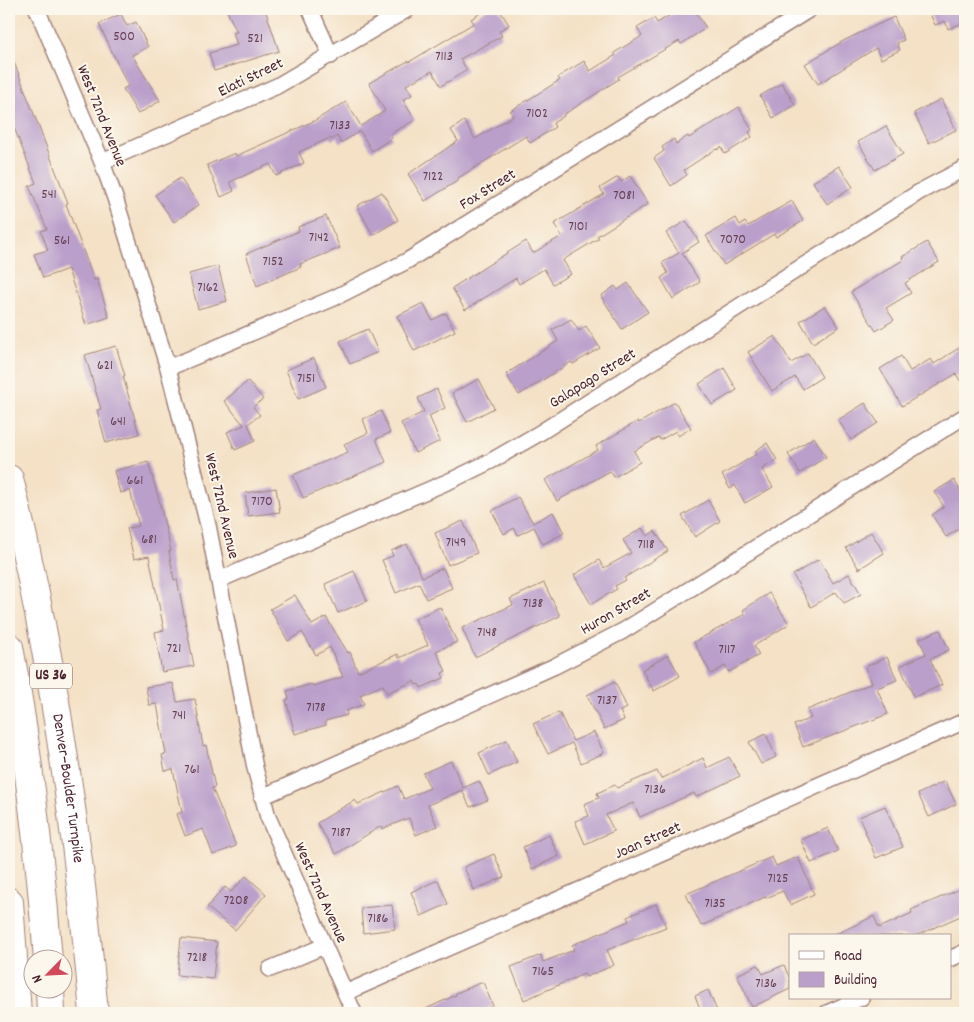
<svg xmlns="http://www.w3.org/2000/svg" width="974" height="1022" font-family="Dekko,sans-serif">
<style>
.building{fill:#ba9fcb}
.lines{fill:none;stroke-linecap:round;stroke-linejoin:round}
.street-casing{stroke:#9f8078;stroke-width:18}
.highway-casing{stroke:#9f8078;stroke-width:30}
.street{stroke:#fff;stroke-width:15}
.highway{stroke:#fff;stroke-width:28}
.labels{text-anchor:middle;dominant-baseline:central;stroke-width:4;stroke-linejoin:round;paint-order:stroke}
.number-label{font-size:14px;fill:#663f53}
.shield{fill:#fbf7ec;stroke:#7f6065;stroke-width:1}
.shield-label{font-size:15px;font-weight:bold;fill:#4a1f2b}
.street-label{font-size:16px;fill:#4a1f2b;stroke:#fbf7ec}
</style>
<rect width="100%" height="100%" fill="#fbf7ec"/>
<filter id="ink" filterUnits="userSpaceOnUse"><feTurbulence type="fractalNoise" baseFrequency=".02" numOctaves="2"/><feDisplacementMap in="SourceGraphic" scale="10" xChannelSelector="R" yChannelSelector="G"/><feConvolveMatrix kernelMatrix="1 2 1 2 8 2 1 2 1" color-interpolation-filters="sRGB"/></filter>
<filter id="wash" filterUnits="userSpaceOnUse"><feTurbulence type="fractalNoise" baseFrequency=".0096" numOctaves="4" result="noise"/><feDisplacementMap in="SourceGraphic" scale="20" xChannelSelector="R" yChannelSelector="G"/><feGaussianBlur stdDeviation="1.12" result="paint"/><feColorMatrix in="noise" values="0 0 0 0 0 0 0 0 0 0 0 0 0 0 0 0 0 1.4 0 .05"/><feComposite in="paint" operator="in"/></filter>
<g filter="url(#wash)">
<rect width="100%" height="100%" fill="#f4e1c6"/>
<g id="blocks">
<path class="building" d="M226,9H265L279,51L214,71L209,53L237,45L233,33L237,32Z
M487,9H499L509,25L499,31L502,36L460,59L467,70L441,86L432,71L406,85L412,95L403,100L415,120L390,134L392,138L372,151L360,131L341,143L337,136L332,140L330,138L299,152L304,163L276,176L270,164L230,182L234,191L221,197L207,165L235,153L236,156L314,121L346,102L361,126L385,111L369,83L408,61L409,62L474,23L471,19Z
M680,9H694L706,28L681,44L679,41L618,77L619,79L563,115L564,116L553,123L555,127L530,143L526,136L458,178L459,180L425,201L408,174L458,141L451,130L464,121L475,139L513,116L510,111L560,80L558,77L584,61L590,71L616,55L614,53L642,36L637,28L654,18L657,23Z
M928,9H965V13L964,14L965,22L948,29L945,21L935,25Z
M121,14L127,26L136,22L148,47L132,55L160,101L138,114L123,89L128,86L99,24Z
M894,17L904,40L897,43L900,50L881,59L876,48L818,84L805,64L845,40Z
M9,49L68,203L66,204L94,280L97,279L109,317L86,325L68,269L43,278L34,254L48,250L41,231L47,229L29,186L36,183L9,115Z
M782,83L795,105L773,118L760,96Z
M941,99L956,130L929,143L914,113Z
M739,107L752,130L749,132L752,137L725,154L721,147L717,150L716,149L684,170L687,175L671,186L654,158L664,151L662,147L674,139L676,144L688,136L689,138Z
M886,126L903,154L875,170L858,142Z
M839,166L853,187L827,204L813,182Z
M630,176L648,204L597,236L599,238L563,260L571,274L553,284L544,269L519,284L516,278L465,310L452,288L526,241L533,253L562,236L554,224L604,194L600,188L618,177L621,182Z
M180,178L199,205L174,222L155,195Z
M382,192L398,220L373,235L357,206Z
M792,201L803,221L776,237L774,234L724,265L706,236L736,218L740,225L745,222L748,226Z
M326,216L340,248L300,264L301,267L257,286L246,254L299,231L298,227Z
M686,221L699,242L682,253L700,282L673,299L661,278L668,273L662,263L679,253L666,233Z
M927,242L939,262L905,283L911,293L886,308L894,320L876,331L851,292L903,260L902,257Z
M218,266L227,301L198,309L189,274Z
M628,283L648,312L622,329L601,296L615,286L618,290Z
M423,303L432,320L446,313L455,331L414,351L397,316Z
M825,306L839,327L813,343L800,321Z
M571,319L579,331L586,326L600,348L573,364L571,362L519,395L506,374L558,341L552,330Z
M368,329L378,352L350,364L340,341Z
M775,336L791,363L808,353L822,377L803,389L795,377L772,391L748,352Z
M965,344V388L956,374L902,406L880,369L901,356L910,371L931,359L934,364Z
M116,346L125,376H123L139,434L106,443L97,410L101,409L85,355Z
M314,358L326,387L298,399L286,370Z
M724,368L737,390L712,405L699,384Z
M479,379L494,408L467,422L452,393Z
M248,381L263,399L253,407L260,415L248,424L255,441L235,450L227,432L244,425L224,401Z
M437,389L445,408L429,416L440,441L415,453L401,423L424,412L418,398Z
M675,402L691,428L678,436L676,431L660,440L659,437L634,451L640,462L614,477L610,471L557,501L545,480L598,450L596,446L638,421L639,423Z
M865,403L878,423L851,440L838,420Z
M381,411L390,433L376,439L386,462L303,498L293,475L348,452L344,444L368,433L363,419Z
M814,437L826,457L800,473L788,454Z
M767,443L777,460L762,469L773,487L745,503L735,485L730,489L722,475L757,454L755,451Z
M148,462L159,500L171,551H169L174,580L177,579L194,666L162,672L155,632L164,630L149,556L134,559L127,528L139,526L130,490L120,493L114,471Z
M954,480L965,498V525L946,537L932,515L944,507L934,492Z
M276,488L280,512L248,516L245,493Z
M518,497L533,523L553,512L564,533L543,544L534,527L518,535L514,528L504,534L492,511Z
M708,500L720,521L695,537L682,516Z
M463,521L477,553L448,565L435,533Z
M642,528L647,536L655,531L668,551L624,578L626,580L615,586L617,589L591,604L574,575L599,560L604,568L631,553L623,540Z
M871,532L884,553L859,569L846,548Z
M407,544L422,577L443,568L452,588L426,599L419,583L396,593L382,560L393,556L391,551Z
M819,559L833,583L849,574L861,594L844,603L836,592L811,607L793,575Z
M354,571L367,601L338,613L325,584Z
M544,583L560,616L475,657L462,628L513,605L510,599Z
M769,593L789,624L754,646L759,655L729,672L725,666L711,674L694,642L745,614L743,610Z
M295,595L312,625L326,617L348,653L350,652L358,672L398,654L399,658L428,645L415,619L440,607L457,642L436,651L446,671L442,673L444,678L421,688L419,684L416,685L414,681L387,693L383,685L360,695L364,704L346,711L347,715L325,721L326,725L295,734L286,700L289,699L287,691L312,684L313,686L343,677L330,647L316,655L302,632L288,641L270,609Z
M940,630L949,650L930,659L942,685L914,697L900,666L926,654L919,639Z
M668,655L680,676L654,691L642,670Z
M887,657L897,680L877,688L888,714L803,747L794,725L811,718L807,710L872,683L865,667Z
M615,682L627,708L620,711L624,720L604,729L587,695Z
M173,683L177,702L195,699L203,746L206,745L215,787L212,788L236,846L213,855L203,829L185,836L177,814L182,812L173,769L165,771L162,755L166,754L157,704L149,705L146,687Z
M559,712L573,741L594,732L604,753L581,763L572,743L548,754L533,724Z
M766,734L776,757L761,764L749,742Z
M507,740L517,762L489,775L479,753Z
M729,757L740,776L696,797L694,793L640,817L633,803L606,815L614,831L585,844L575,821L589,816L584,804L599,798L597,793L615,785L617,788L657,771L661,779L703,758L707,768Z
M451,761L463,788L479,781L488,800L470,807L462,790L428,805L437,826L416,835L409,818L382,829L381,826L336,854L317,823L355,800L358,804L398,786L404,799L430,788L423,773Z
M945,781L956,804L929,817L918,794Z
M885,806L903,847L876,858L859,817Z
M828,828L838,851L811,863L801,840Z
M549,835L559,856L532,869L523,847Z
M494,854L504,877L474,890L464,867Z
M772,857L776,866L798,857L814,894L790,905L783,891L766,898L765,897L701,926L686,894Z
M246,876L266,894L235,930L207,907L225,887L231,892Z
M438,880L448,904L421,916L411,892Z
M965,887V914L915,936H832L874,916L879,928L912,913L911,910Z
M656,904L666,927L607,950L614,965L586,977L584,974L524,1000L511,967L541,955L543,962L574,950L572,945L629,921L627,917Z
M392,905L395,929L363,933L361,908Z
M181,938L217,942L213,979L177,975Z
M758,965L763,974L784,965L790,979V989L752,1007L737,975Z
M483,982L493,1006L476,1013H417L456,995V993Z
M708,990L718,1013H702L695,996Z"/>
</g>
</g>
<g filter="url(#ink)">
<use href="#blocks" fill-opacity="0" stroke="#9f8078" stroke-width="1"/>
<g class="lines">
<g class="street-casing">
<path id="street" d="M37,9L102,162L115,198L168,368L208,525L255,768L268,817L354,1013
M310,9L331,56
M102,162L277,86L408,9
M168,368L334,298L407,261L810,9
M219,580L454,479L491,461L538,434L921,191L965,168
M262,797L555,666L623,631L965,416
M950,959L965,952
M270,969L324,946
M345,993L965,721
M827,1013L861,998"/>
</g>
<g class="highway-casing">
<g id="highway">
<path id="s1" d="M9,479C53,654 78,833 94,1013"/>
<path d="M9,647C28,750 40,855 48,960"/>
<path d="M9,902L17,1013"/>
<path d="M50,990L51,1013"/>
</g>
</g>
<use href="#street" class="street"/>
<use href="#highway" class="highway"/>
</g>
</g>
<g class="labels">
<g class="number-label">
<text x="124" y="37">500</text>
<text x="255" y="39">521</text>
<text x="444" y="57">7113</text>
<text x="537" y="114">7102</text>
<text x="340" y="126">7133</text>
<text x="433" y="177">7122</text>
<text x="49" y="195">541</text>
<text x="624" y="196">7081</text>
<text x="578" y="227">7101</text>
<text x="319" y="238">7142</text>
<text x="733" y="240">7070</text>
<text x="62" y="241">561</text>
<text x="273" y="262">7152</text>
<text x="208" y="288">7162</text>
<text x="105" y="366">621</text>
<text x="306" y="379">7151</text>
<text x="118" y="422">641</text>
<text x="135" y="481">661</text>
<text x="262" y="502">7170</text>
<text x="149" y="540">681</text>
<text x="456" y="543">7149</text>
<text x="646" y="545">7118</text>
<text x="533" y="604">7138</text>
<text x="487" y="633">7148</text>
<text x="174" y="649">721</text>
<text x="727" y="650">7117</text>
<text x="607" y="701">7137</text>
<text x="316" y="708">7178</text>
<text x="179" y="716">741</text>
<text x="192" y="770">761</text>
<text x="655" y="790">7136</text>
<text x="341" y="833">7187</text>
<text x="778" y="879">7125</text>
<text x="236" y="901">7208</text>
<text x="715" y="904">7135</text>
<text x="378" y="919">7186</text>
<text x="197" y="958">7218</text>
<text x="543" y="972">7165</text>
<text x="766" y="984">7136</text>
</g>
<rect class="shield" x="30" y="663.5" width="42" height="25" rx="4"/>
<g class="shield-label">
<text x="51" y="676">US 36</text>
</g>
<g class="street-label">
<text transform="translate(251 78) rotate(-26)">Elati Street</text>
<text transform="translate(101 116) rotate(68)">West 72nd Avenue</text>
<text transform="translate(488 190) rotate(-32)">Fox Street</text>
<text transform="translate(593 379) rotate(-32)">Galapago Street</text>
<text transform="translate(221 506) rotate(77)">West 72nd Avenue</text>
<text transform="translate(616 612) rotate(-30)">Huron Street</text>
<text stroke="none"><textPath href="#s1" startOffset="315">Denver–Boulder Turnpike</textPath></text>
<text transform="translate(648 841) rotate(-24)">Joan Street</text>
<text transform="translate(320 893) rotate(66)">West 72nd Avenue</text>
</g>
</g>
<rect width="974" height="1022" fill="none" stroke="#fbf7ec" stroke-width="30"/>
<rect x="789" y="934" width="162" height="65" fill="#fbf7ec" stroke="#b4a19f"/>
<rect x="799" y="951" width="25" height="8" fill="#ffffff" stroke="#b4a19f"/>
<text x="834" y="960" font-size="15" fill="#4a1f2b">Road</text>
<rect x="799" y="972" width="25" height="15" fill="#ba9fcb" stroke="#b4a19f"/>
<text x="834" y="984" font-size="15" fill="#4a1f2b">Building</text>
<g transform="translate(48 974) rotate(246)"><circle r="24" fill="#fbf7ec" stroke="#b4a19f"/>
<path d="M0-4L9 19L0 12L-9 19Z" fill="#d1495b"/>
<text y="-8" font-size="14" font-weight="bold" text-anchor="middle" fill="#4a1f2b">N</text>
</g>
</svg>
